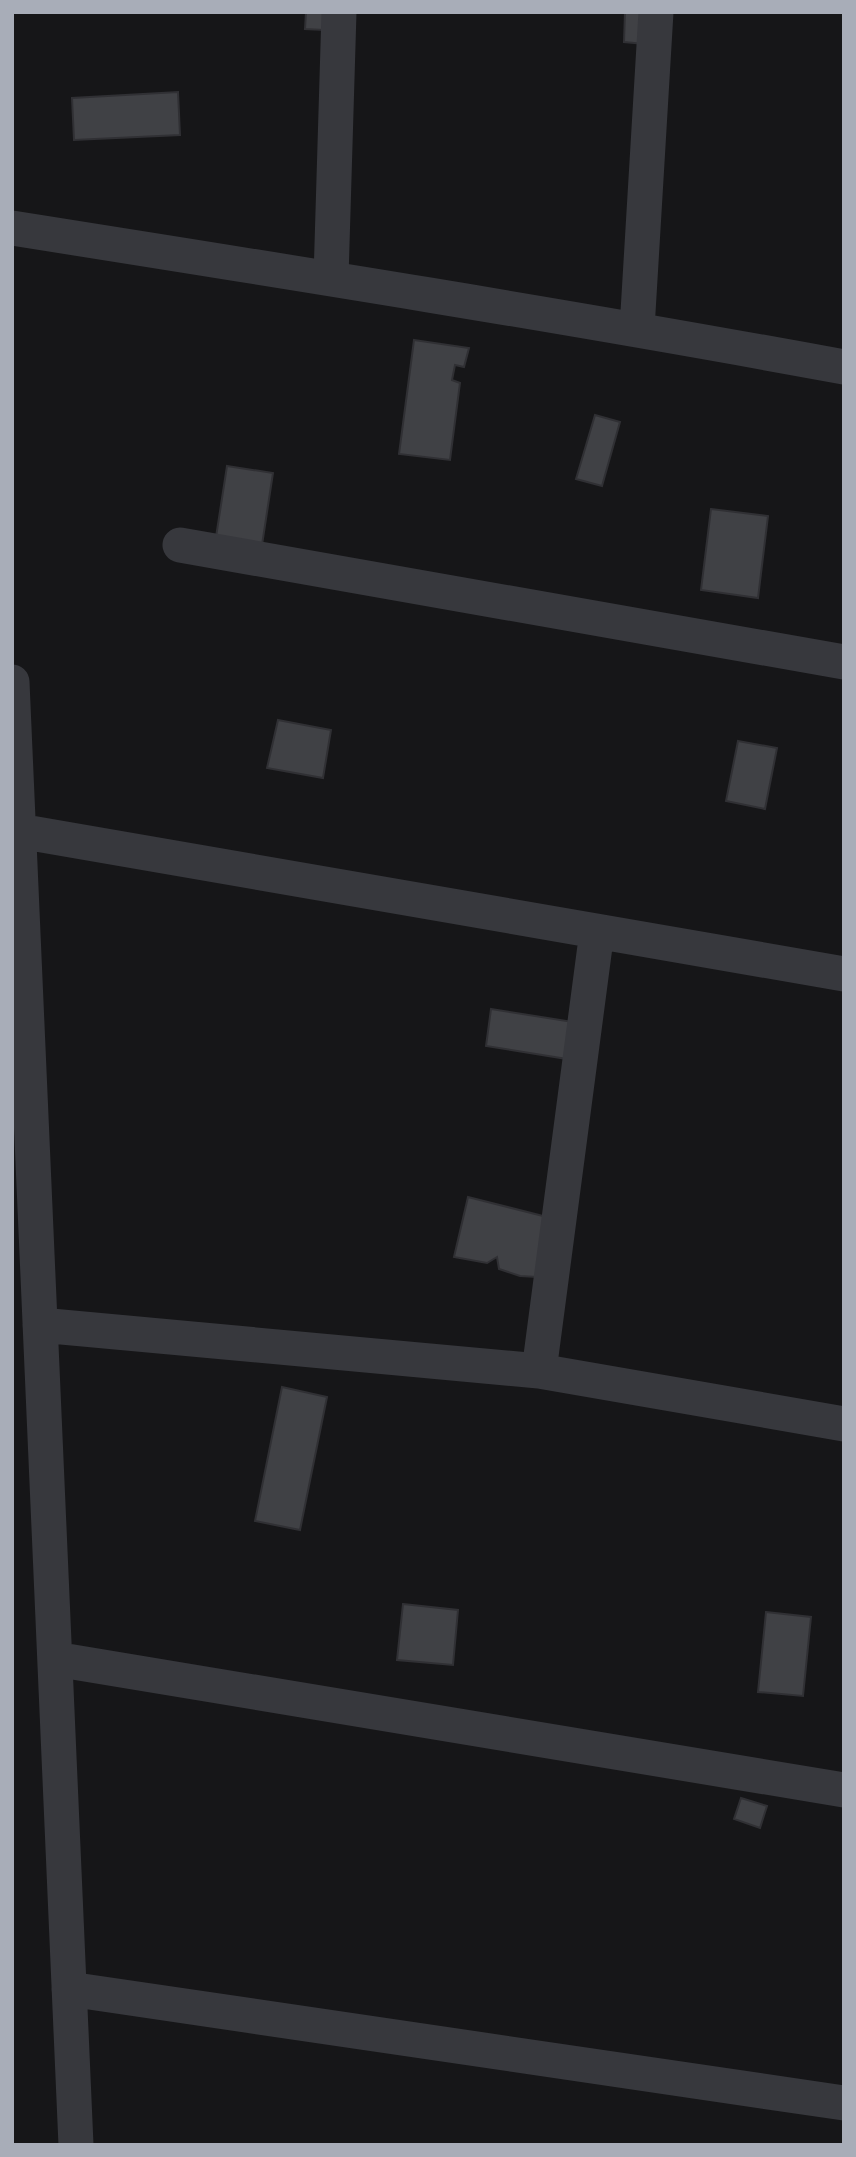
<svg xmlns="http://www.w3.org/2000/svg" width="856" height="2157" font-family="Montserrat,sans-serif">
<style>
.building{fill:#404145;stroke:#303034;stroke-width:2}
.lines{fill:none;stroke-linecap:round;stroke-linejoin:round}
.street{stroke:#37383d;stroke-width:35}
</style>
<rect width="100%" height="100%" fill="#161618"/>
<path class="building" d="M306,12H324V30L305,29Z
M625,12H646L644,44L624,42Z
M178,92L180,135L74,140L72,98Z
M414,340L469,348L464,367L455,365L452,380L460,383L450,460L399,454Z
M595,415L620,422L602,486L576,479Z
M227,466L273,473L262,545L216,537Z
M711,509L768,516L758,598L701,590Z
M278,720L331,730L323,778L267,768Z
M738,741L777,748L765,809L726,801Z
M491,1009L573,1022L567,1059L486,1046Z
M468,1197L551,1218L537,1277L520,1276L499,1269L497,1257L487,1263L454,1257Z
M282,1387L327,1397L300,1530L255,1521Z
M403,1604L458,1610L453,1665L397,1660Z
M766,1612L811,1617L803,1696L758,1692Z
M741,1798L767,1806L760,1828L734,1819Z"/>
<g class="lines">
<path class="street" d="M12,228C290,272 567,316 844,367
M331,278L339,12
M637,329L656,12
M180,545L844,662
M12,682L76,2145
M19,831L844,974
M40,1325L539,1371L844,1424
M539,1371L597,931
M55,1659L844,1790
M69,1989L844,2103"/>
</g>
<rect width="856" height="2157" fill="none" stroke="#a8adb8" stroke-width="28"/>
</svg>
